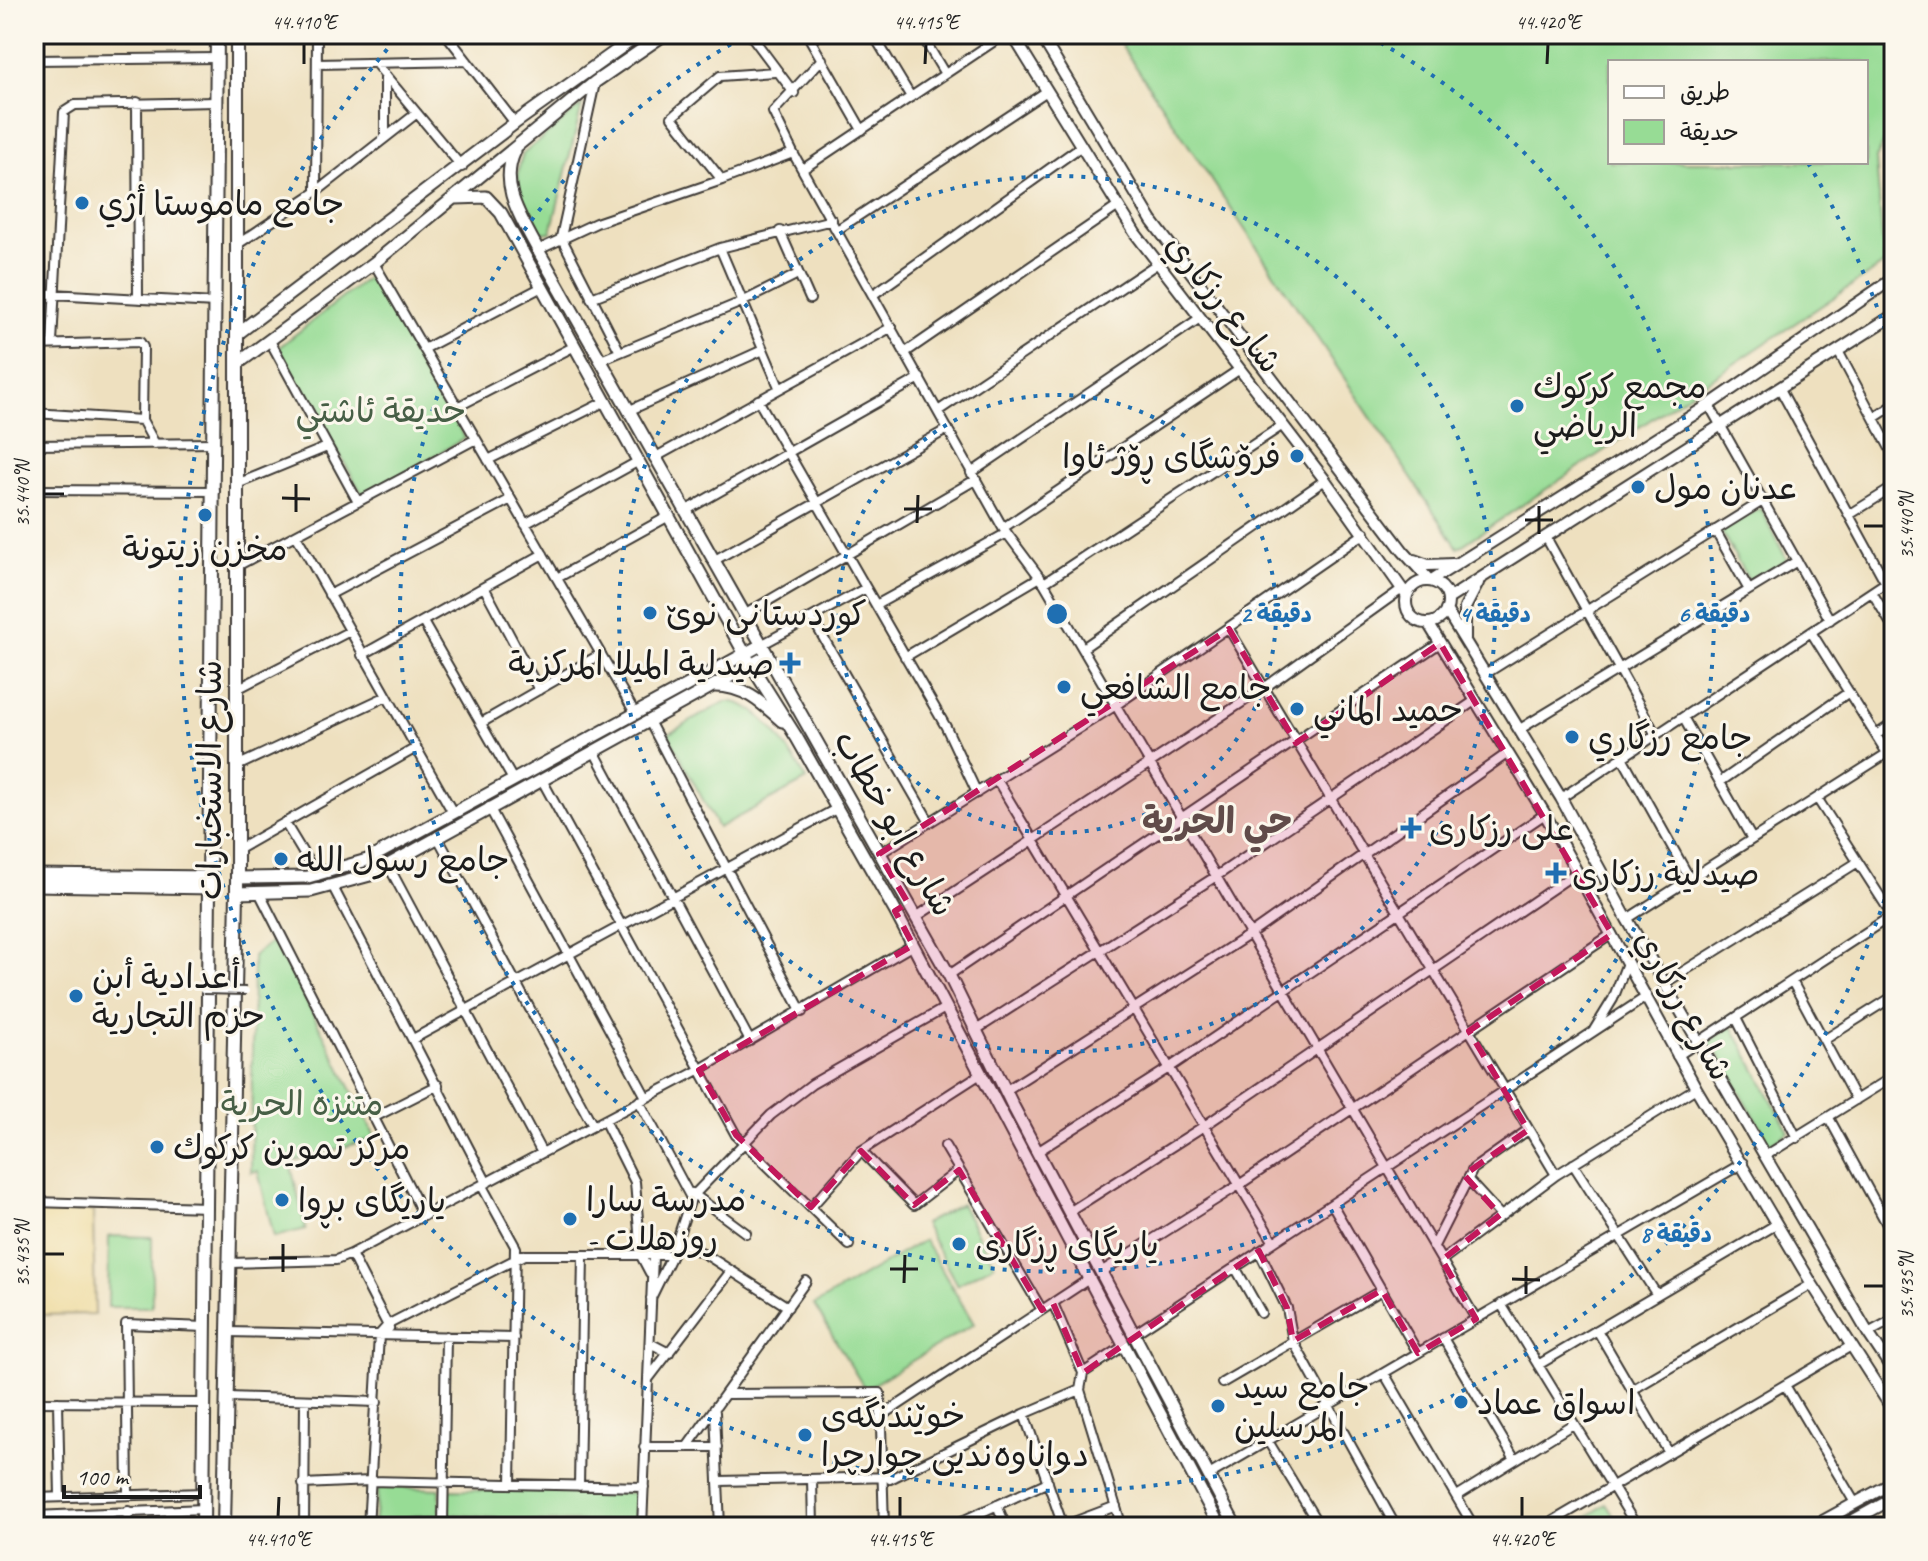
<svg xmlns="http://www.w3.org/2000/svg" width="1928" height="1561" font-family="Caveat,'Playpen Sans Arabic',sans-serif">
<style>
.green{fill:#97dc95;stroke:#5a7c58;stroke-width:2;fill-rule:evenodd}
.sand{fill:#eeda9e;stroke:#857b5d;stroke-width:2}
.lines{fill:none;stroke-linecap:round;stroke-linejoin:round}
.minor-casing{stroke:#3c3934;stroke-width:12}
.tertiary-casing{stroke:#3c3934;stroke-width:14}
.secondary-casing{stroke:#3c3934;stroke-width:15}
.primary-casing{stroke:#3c3934;stroke-width:16}
.minor{stroke:#fff;stroke-width:8}
.tertiary{stroke:#fff;stroke-width:10}
.secondary{stroke:#fff;stroke-width:11}
.primary{stroke:#fff;stroke-width:12}
.pedestrian-bridge-casing{stroke:#3c3934;stroke-width:10;stroke-linecap:butt}
.pedestrian-bridge{stroke:#fff;stroke-width:6}
.marked{fill:#c2185b;fill-opacity:0.2;stroke:#c2185b;stroke-width:6;stroke-dasharray:16 10;stroke-linejoin:round}
.ticks{fill:none;stroke:#1c1c1c;stroke-width:3}
.ring{fill:none;stroke:#1f6fb2;stroke-width:4;stroke-dasharray:4 8}
.poi-dot{fill:#1f6fb2;stroke:#fbf7ec;stroke-width:3}
.labels{text-anchor:middle;dominant-baseline:central;stroke-width:6;stroke-linejoin:round;paint-order:stroke}
.poi-label{font-size:34px;fill:#1c1c1c;stroke:#fbf7ec;text-anchor:start}
.street-label{font-size:34px;fill:#1c1c1c;stroke:#fbf7ec}
.park-label{font-size:34px;fill:#475f46;stroke:#fbf7ec}
.neighbourhood-label{font-size:36px;font-weight:bold;fill:#614c4a;stroke:#fbf7ec}
.centre{fill:#1f6fb2;stroke:#fbf7ec;stroke-width:4}
.ring-label{font-size:24px;text-anchor:middle;font-weight:bold;fill:#1f6fb2;stroke:#fbf7ec;stroke-width:6;stroke-linejoin:round;paint-order:stroke}
.neatline{fill:none;stroke:#1c1c1c;stroke-width:3}
.ticks-label{font-size:20px;text-anchor:middle;fill:#1c1c1c}
</style>
<rect width="100%" height="100%" fill="#fbf7ec"/>
<filter id="ink" filterUnits="userSpaceOnUse"><feTurbulence type="fractalNoise" baseFrequency=".0125" numOctaves="2"/><feDisplacementMap in="SourceGraphic" scale="16" xChannelSelector="R" yChannelSelector="G"/><feConvolveMatrix kernelMatrix="1 2 1 2 8 2 1 2 1" color-interpolation-filters="sRGB"/></filter>
<filter id="wash" filterUnits="userSpaceOnUse"><feTurbulence type="fractalNoise" baseFrequency=".006" numOctaves="4" result="noise"/><feDisplacementMap in="SourceGraphic" scale="32" xChannelSelector="R" yChannelSelector="G"/><feGaussianBlur stdDeviation="1.8" result="paint"/><feColorMatrix in="noise" values="0 0 0 0 0 0 0 0 0 0 0 0 0 0 0 0 0 1.4 0 .05"/><feComposite in="paint" operator="in"/></filter>
<g filter="url(#wash)">
<rect width="100%" height="100%" fill="#eee0bf"/>
<path class="green" d="M1114,34H1894V123L1876,158L1884,264L1458,548ZM1610,62H1866V162H1610Z
M582,105L551,232L539,233C526,206 510,185 523,154Z
M370,276L465,438L364,497L278,348Z
M1761,508L1787,560L1750,583L1721,531Z
M725,702C758,697 792,755 807,780L718,828L668,734Z
M275,939L376,1138L290,1162L306,1229L274,1237L258,1171L251,1172L253,956Z
M1732,1026L1789,1132L1765,1147L1763,1131L1717,1052L1706,1043Z
M961,1204L994,1264L957,1285L924,1224Z
M109,1236L152,1237V1307H108Z
M924,1240L974,1324L865,1389L814,1305Z
M378,1487L440,1489V1515L414,1516L374,1525Z
M448,1490L637,1493V1522H534L448,1514Z
M1606,1504L1621,1527H1572Z"/>
<path class="sand" d="M34,1210L93,1211L95,1314L34,1315Z"/>
</g>
<g filter="url(#ink)">
<g class="lines">
<g class="minor-casing">
<path id="minor" d="M446,34L515,123
M750,34L794,93
M807,34L862,130
M873,34L911,97
M921,34L945,74
M822,59L773,112L793,153L1003,528L1044,583L1476,1319
M34,60L217,58
M317,64L467,61
M376,64L462,167
M775,72L720,76L672,117L722,180L793,153
M595,83L561,237L620,352
M137,102L138,298
M385,138V75
M803,169L1005,34
M316,192L317,34
M837,230L1047,91
M780,231L810,299
M238,244L316,192L417,113
M720,248L779,387
M538,250L596,223L722,180
M374,263L635,713
M34,293L215,303
M874,294L1080,147
M591,298L720,248L832,220
M270,341L358,502
M52,343L64,112L75,105L216,102
M34,345L140,342L143,347L142,420
M424,349L540,288
M1838,351L1894,456
M906,352L1117,207
M601,360L744,301L796,275
M1780,389L1886,583
M758,400L946,727L977,793
M1709,405L1830,620
M457,407L573,347
M628,411L763,350
M938,411L1158,263
M34,413L142,420L155,444
M1874,418L1894,405
M34,445L215,443
M654,458L892,327
M488,460L604,402
M971,473L1200,318
M237,484L327,447
M34,490L215,491
M685,511L920,378
M1849,515L1894,487
M525,524L637,462
M1003,528L1240,369
M1715,530L1749,590
M296,535L452,811
M1547,539L1656,735
M713,561L948,429
M237,566L476,439
M557,578L669,516
M1044,583L1283,425
M484,587L539,690
M1872,592L1894,629
M329,595L511,499
M876,605L1007,533
M744,615L975,480
M812,618L929,821
M423,622L512,778
M1229,629L1556,1175
M1811,632L1887,753
M761,645L866,588
M1083,648L1325,480
M362,655L543,554
M905,657L1040,577
M1485,674L1764,500
M237,689L348,632
M1683,717L1752,839
M649,721L802,1012
M481,723L601,654
M1520,729L1797,561
M1876,735L1894,723
M594,751L750,1041
M1622,757L1690,879
M237,766L385,697
M542,780L736,1135L849,1245
M997,780L1273,1241
M1720,782L1849,692
M1561,798L1894,577
M1817,798L1892,915
M489,807L646,1097
M285,823L317,876
M437,836L593,1126
M237,850L416,748
M879,854L1116,705L1365,533
M388,865L542,1153
M333,887L487,1183
M260,894L424,1216
M916,917L1264,688L1402,589
M1627,919L1894,749
M949,975L1440,643
M1792,981L1856,1100
M1665,983L1858,862
M1736,1018L1797,1138
M976,1030L1218,875L1476,700
M1594,1030L1613,999L1627,963
M413,1039L836,809
M1824,1040L1894,996
M1677,1056L1894,914
M1005,1091L1252,933L1508,753
M639,1101L691,1198
M373,1118L438,1085
M1829,1118L1894,1237
M604,1120L635,1182L641,1256L650,1273
M945,1146L1042,1310
M861,1151L914,1205L959,1170
M1037,1152L1169,1068L1545,814
M1765,1156L1894,1076
M1573,1164L1657,1295
M1468,1180L1500,1215
M482,1186L516,1248
M692,1193L746,1233
M34,1202L208,1207
M1332,1204L1418,1353
M811,1207L861,1151L979,1075
M1069,1212L1204,1126L1577,872
M677,1241L705,1254L788,1307
M1434,1246L1473,1169L1528,1130
M1259,1251L1287,1308L1293,1341L1396,1527
M351,1254L389,1328
M520,1255H672
M1442,1260L1556,1175L1696,1088
M231,1263L336,1260L351,1254L699,1070L913,945
M1235,1267L1261,1313
M1101,1272L1239,1185L1612,934
M651,1298L672,1255L691,1198L771,1115L812,1084L945,1008
M1053,1303L1083,1373L1080,1390L1024,1414L1063,1526L1116,1506
M1501,1304L1637,1527
M387,1325L524,1255
M1597,1330L1669,1453
M228,1332L514,1338
M1868,1333L1894,1319
M1134,1334L1646,997
M1443,1338L1515,1460
M650,1343L669,1353
M1538,1365L1777,1224
M1083,1373L1124,1346
M1384,1373L1474,1527
M649,1378L731,1271
M1222,1383L1382,1290
M1785,1385L1855,1503
M1080,1390L1122,1527
M1632,1390L1812,1284
M727,1394L880,1393L884,1527
M228,1397L377,1402
M34,1402L205,1403
M58,1402L60,1497
M715,1412L720,1527
M880,1417L1089,1279
M1268,1441L1320,1527
M644,1447H717
M687,1447L806,1281
M1209,1475L1743,1163
M812,1479L813,1527
M890,1479L1024,1414
M720,1481L894,1477
M303,1484L370,1481L644,1487
M511,1484L515,1246
M579,1486L583,1255
M128,1493L126,1324L206,1327
M1457,1496L1573,1424
M34,1498L204,1493
M997,1505L1006,1527
M34,1516L204,1509
M443,1525L446,1336
M127,1527L128,1511
M304,1527L305,1400
M368,1527L379,1335L389,1324
M411,1527H477
M642,1527L653,1256
M949,1527L1048,1482
M1543,1527L1851,1346"/>
</g>
<g class="tertiary-casing">
<path id="tertiary" d="M1012,34L1135,233L1325,480L1407,596
M1040,34L1152,221L1403,551L1430,581L1709,405L1894,278
M1414,560L1428,565L1453,564
M1406 602a21 21 0 1 1 42 0a21 21 0 1 1-42 0Z
M1448,599L1894,315
M1446,610L1561,798L1627,919L1868,1333L1894,1372
M1428,623L1545,814L1696,1088L1812,1284L1894,1412
M1465,639V608L1478,583
M1812,1527L1894,1482
M1841,1527L1894,1498"/>
</g>
<g class="secondary-casing">
<path id="secondary" d="M515,151C498,186 522,219 538,250L949,975L1013,1106L1236,1527
M456,198L486,197L501,213L751,665L797,738L895,911L1220,1527
M237,334L515,123L640,34
M237,364L374,263L595,82L665,34
M715,686C744,686 761,702 782,721
M34,875L212,877
M237,878L308,877L367,860L761,645
M34,885L212,888
M237,893L311,891L370,875L767,656"/>
</g>
<g class="primary-casing">
<path id="primary" d="M203,1527L217,34
M224,1527L237,893V34"/>
</g>
<use href="#minor" class="minor"/>
<use href="#tertiary" class="tertiary"/>
<use href="#secondary" class="secondary"/>
<use href="#primary" class="primary"/>
<g class="pedestrian-bridge-casing">
<path id="pedestrian-bridge" d="M203,990L246,991"/>
</g>
<use href="#pedestrian-bridge" class="pedestrian-bridge"/>
</g>
</g>
<path class="marked" d="M1229,629L1296,743L1440,643L1612,934L1469,1031L1528,1130L1464,1175L1500,1215L1442,1260L1476,1319L1418,1353L1382,1290L1293,1341L1287,1308L1259,1251L1083,1373L1053,1303L1042,1310L959,1170L914,1205L861,1151L811,1207L736,1135L699,1070L913,945L895,911L908,903L879,854Z"/>
<path class="ticks" d="M304,64V44M925,64L926,44M1547,64L1548,44M44,494H64M282,498L310,499M904,509H932M296,512V484M1525,520H1553M917,523L918,495M1864,526H1884M1539,534V506M44,1254H64M269,1258H297M890,1269H918M283,1272V1244M1512,1279L1540,1280M904,1283L905,1255M1864,1286H1884M1526,1294V1266M278,1517L279,1497M900,1517V1497M1522,1517V1497"/>
<g class="ring">
<circle cx="1057" cy="614" r="219"/>
<circle cx="1057" cy="614" r="438"/>
<path d="M1370 37A657 657 0 1 1 744 37"/>
<path d="M1892 877A876 876 0 1 1 396 39M1808 163A876 876 0 0 1 1892 351"/>
</g>
<g class="poi-dot">
<circle cx="82" cy="203" r="8"/>
<circle cx="1517" cy="406" r="8"/>
<circle cx="1297" cy="456" r="8"/>
<circle cx="1638" cy="487" r="8"/>
<circle cx="205" cy="515" r="8"/>
<circle cx="650" cy="613" r="8"/>
<path d="M786 651h8v8h8v8h-8v8h-8v-8h-8v-8h8z"/>
<circle cx="1064" cy="687" r="8"/>
<circle cx="1297" cy="709" r="8"/>
<circle cx="1572" cy="737" r="8"/>
<path d="M1407 816h8v8h8v8h-8v8h-8v-8h-8v-8h8z"/>
<circle cx="281" cy="859" r="8"/>
<path d="M1552 861h8v8h8v8h-8v8h-8v-8h-8v-8h8z"/>
<circle cx="76" cy="996" r="8"/>
<circle cx="157" cy="1147" r="8"/>
<circle cx="282" cy="1200" r="8"/>
<circle cx="570" cy="1219" r="8"/>
<circle cx="959" cy="1244" r="8"/>
<circle cx="1461" cy="1402" r="8"/>
<circle cx="1218" cy="1406" r="8"/>
<circle cx="805" cy="1435" r="8"/>
</g>
<g class="labels">
<g class="poi-label">
<text x="98" y="203">جامع ماموستا أژي</text>
<text x="1533" y="386">مجمع كركوك<tspan x="1533" dy="39">الرياضي</tspan></text>
<text x="1281" y="456" text-anchor="end">فرۆشگای ڕۆژ ئاوا</text>
<text x="1654" y="487">عدنان مول</text>
<text x="205" y="548" text-anchor="middle">مخزن زيتونة</text>
<text x="666" y="613">کوردستانی نوێ</text>
<text x="774" y="663" text-anchor="end">صيدلية الميلا المركزية</text>
<text x="1080" y="687">جامع الشافعي</text>
<text x="1313" y="709">حميد الماني</text>
<text x="1588" y="737">جامع رزگاري</text>
<text x="1429" y="828">على رزكارى</text>
<text x="297" y="859">جامع رسول الله</text>
<text x="1572" y="873">صيدلية رزكارى</text>
<text x="92" y="976">أعدادية أبن<tspan x="92" dy="39">حزم التجارية</tspan></text>
<text x="173" y="1147">مركز تموين كركوك</text>
<text x="586" y="1199">مدرسة سارا<tspan x="586" dy="39">- روزهلات</tspan></text>
<text x="298" y="1200">یاریگای بڕوا</text>
<text x="975" y="1244">یاریگای ڕزگاری</text>
<text x="1234" y="1386">جامع سيد<tspan x="1234" dy="39">المرسلين</tspan></text>
<text x="1477" y="1402">اسواق عماد</text>
<text x="821" y="1415">خوێندنگەی<tspan x="821" dy="39">دواناوەندیی چوارچرا</tspan></text>
</g>
<g class="street-label">
<text transform="translate(1224 303) rotate(52)">شارع رزكاري</text>
<text transform="translate(209 780) rotate(-90)">شارع الاستخبارات</text>
<text transform="translate(895 823) rotate(60)">شارع ابو خطاب</text>
<text transform="translate(1684 1005) rotate(61)">شارع رزكاري</text>
</g>
<g class="park-label">
<text x="381" y="410">حديقة ئاشتي</text>
<text x="302" y="1103">متنزه الحرية</text>
</g>
<g class="neighbourhood-label">
<text x="1217" y="821">حي الحرية</text>
</g>
</g>
<circle cx="1057" cy="614" r="12" class="centre"/>
<g class="ring-label">
<text x="1276" y="622">2 دقيقة</text>
<text x="1495" y="622">4 دقيقة</text>
<text x="1714" y="622">6 دقيقة</text>
<text x="1676" y="1242">8 دقيقة</text>
</g>
<rect width="1928" height="1561" fill="none" stroke="#fbf7ec" stroke-width="88"/>
<rect x="1608" y="60" width="260" height="104" fill="#fbf7ec" stroke="#a29f99" stroke-width="2"/>
<rect x="1624" y="86" width="40" height="12" fill="#ffffff" stroke="#a29f99" stroke-width="2"/>
<text x="1680" y="100" font-size="24" fill="#1c1c1c">طريق</text>
<rect x="1624" y="120" width="40" height="24" fill="#97dc95" stroke="#a29f99" stroke-width="2"/>
<text x="1680" y="140" font-size="24" fill="#1c1c1c">حديقة</text>
<path d="M64 1485v12h136v-12" fill="none" stroke="#1c1c1c" stroke-width="4"/>
<text x="76" y="1485" font-size="24" fill="#1c1c1c" stroke="#fbf7ec" stroke-width="6" paint-order="stroke">100 m</text>
<rect x="44" y="44" width="1840" height="1473" class="neatline"/>
<g class="ticks-label">
<text x="304" y="29">44.410°E</text>
<text x="926" y="29">44.415°E</text>
<text x="1548" y="29">44.420°E</text>
<text transform="translate(22 494) rotate(-90)" y="7">35.440°N</text>
<text transform="translate(1906 526) rotate(-90)" y="7">35.440°N</text>
<text transform="translate(22 1254) rotate(-90)" y="7">35.435°N</text>
<text transform="translate(1906 1286) rotate(-90)" y="7">35.435°N</text>
<text x="278" y="1546">44.410°E</text>
<text x="900" y="1546">44.415°E</text>
<text x="1522" y="1546">44.420°E</text>
</g>
</svg>
